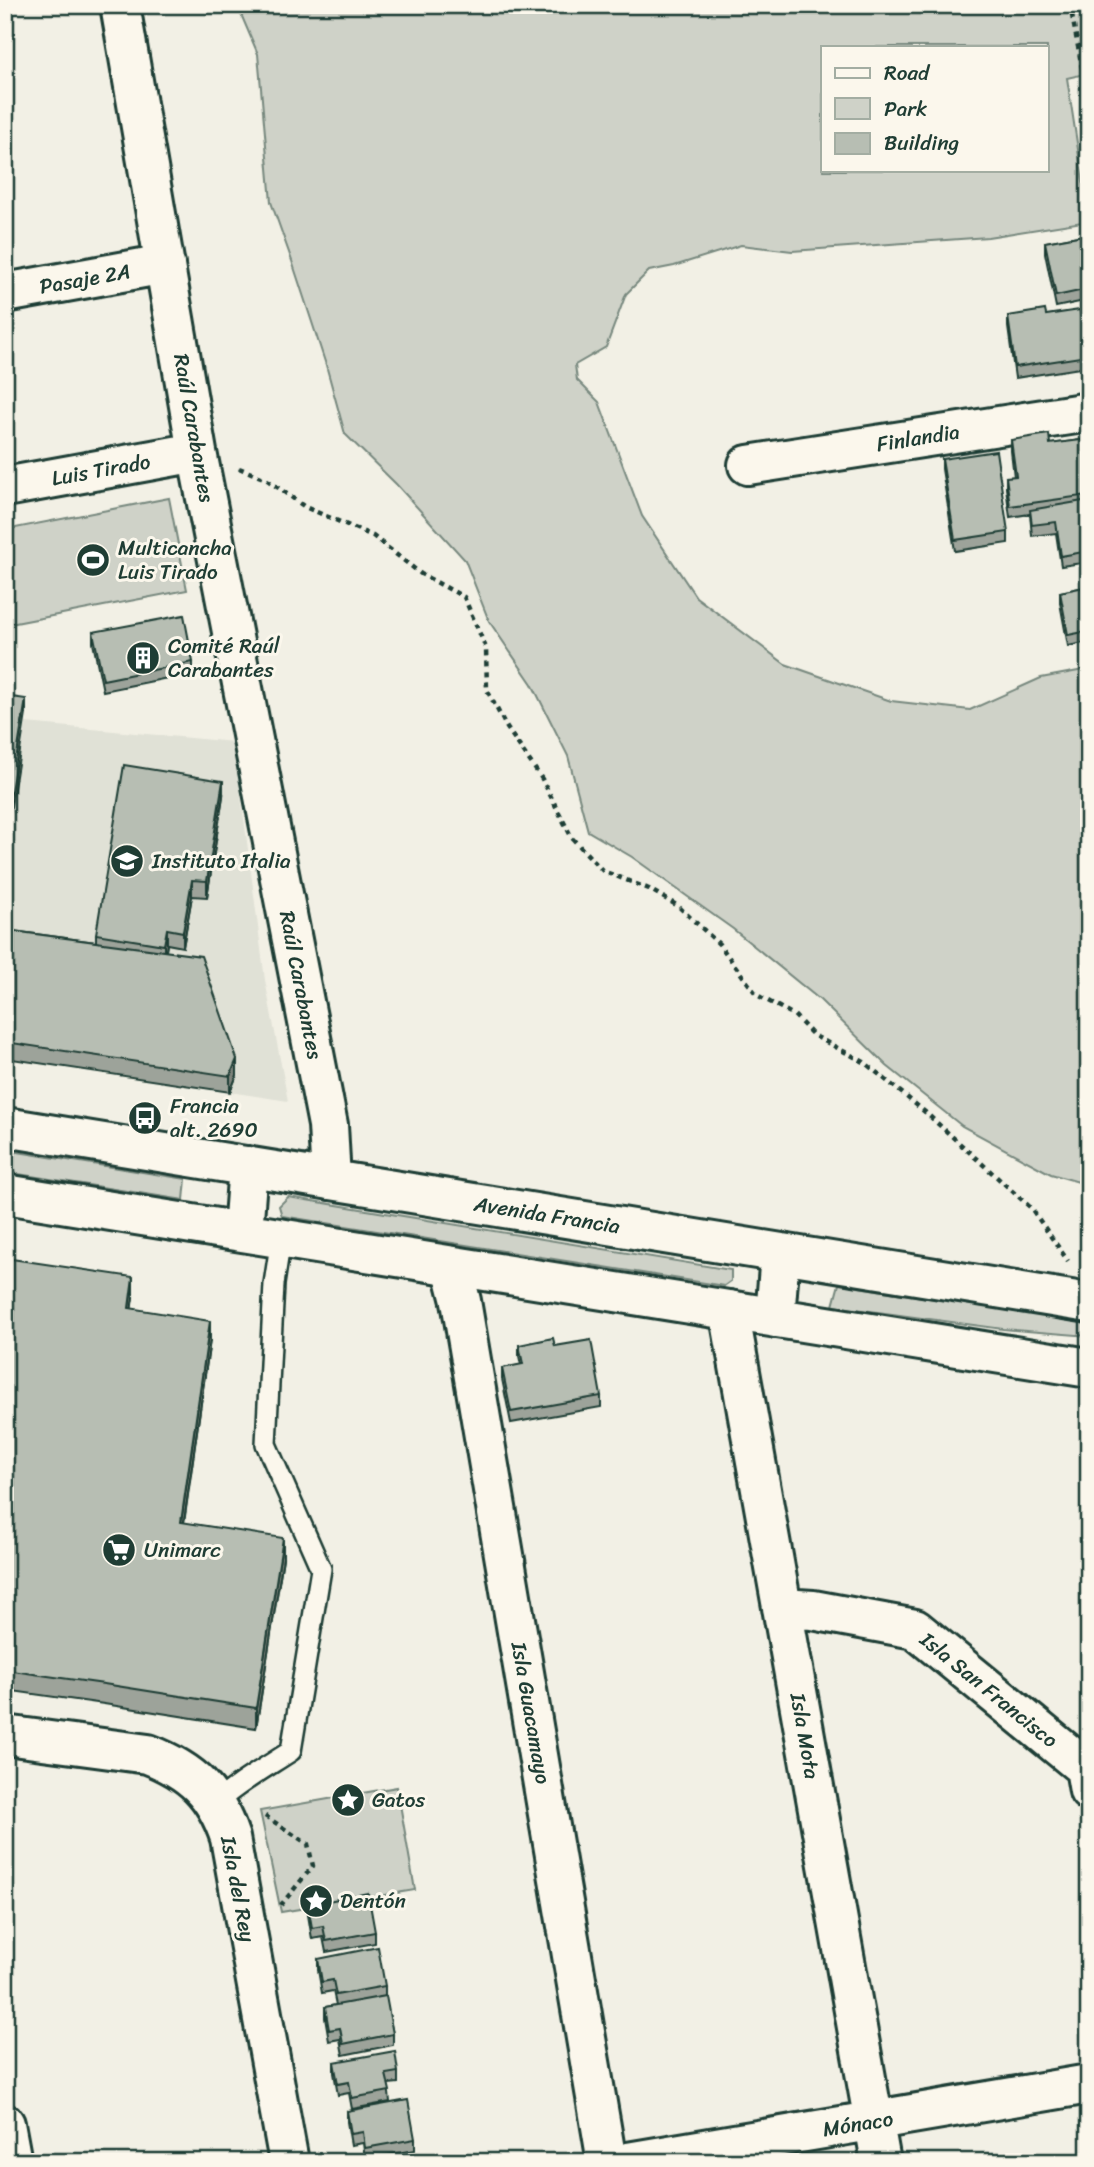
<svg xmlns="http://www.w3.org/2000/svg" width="1094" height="2167" font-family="Sriracha,sans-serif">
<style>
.built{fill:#e0e1d6}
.green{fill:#cfd2c8;stroke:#77887e;stroke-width:2;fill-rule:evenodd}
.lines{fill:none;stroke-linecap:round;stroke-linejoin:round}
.lane-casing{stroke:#1f3d34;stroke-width:24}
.street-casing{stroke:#1f3d34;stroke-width:44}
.primary-casing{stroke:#1f3d34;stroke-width:44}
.path{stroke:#1f3d34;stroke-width:4.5;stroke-dasharray:5 5;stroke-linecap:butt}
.lane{stroke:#fbf7ec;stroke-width:19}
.street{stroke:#fbf7ec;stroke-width:38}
.primary{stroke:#fbf7ec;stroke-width:38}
.wall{fill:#9da39a;stroke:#1f3d34;stroke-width:2}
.shaded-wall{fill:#80857d;stroke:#1f3d34;stroke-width:2}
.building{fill:#b7beb3;stroke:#1f3d34;stroke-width:2}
.labels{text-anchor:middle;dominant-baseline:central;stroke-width:6;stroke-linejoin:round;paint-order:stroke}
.street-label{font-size:21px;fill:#1f3d34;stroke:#fbf7ec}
.poi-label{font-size:21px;fill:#1f3d34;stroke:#fbf7ec;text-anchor:start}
</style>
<rect width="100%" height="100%" fill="#f2f0e5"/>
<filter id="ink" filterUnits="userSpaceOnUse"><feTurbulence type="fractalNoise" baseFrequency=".0143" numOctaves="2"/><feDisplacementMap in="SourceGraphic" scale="14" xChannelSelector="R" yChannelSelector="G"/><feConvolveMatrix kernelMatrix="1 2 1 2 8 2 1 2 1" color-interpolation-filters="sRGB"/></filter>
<g filter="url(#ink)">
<path class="built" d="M5,712L26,714V723L234,742L265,980L288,1101L5,1058Z"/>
<path class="green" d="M237,5H1089V73L1067,78L1089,221L988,237L792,251L741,245L674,266L649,271L626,294L606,347L575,365L577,380L599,402L642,516L696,597L785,664L891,701L970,710L1041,678L1089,669V1185L1051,1174L962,1126L887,1066L820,1000L733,929L632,857L588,831L568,756L532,684L489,621L465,560L396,484L345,434L326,365L292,261L271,202L258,54ZM823,47H1047V170H823Z
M169,498L187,590L5,625V530Z
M5,1150L186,1179L184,1200L5,1172Z
M288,1197L731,1270V1281L724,1286L282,1216L279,1206Z
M839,1284L1089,1323V1336L1003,1329L833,1306Z
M397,1787L415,1890L281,1912L260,1811Z"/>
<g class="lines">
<g class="lane-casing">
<path id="lane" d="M215,1804C238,1783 265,1768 291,1751L321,1569L266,1444L274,1284L281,1238"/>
</g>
<g class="street-casing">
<path id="street" d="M120,5L197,452L328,1125L331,1180
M5,293L165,264
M748,465L1089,412
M5,487L197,452
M452,1266L461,1301L607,2162
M729,1310L881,2162
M782,1608L813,1610L915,1629L1085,1768L1089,1791
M5,1735L148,1754C192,1771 215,1793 230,1838L289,2162
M5,2124L12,2162
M628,2162L1089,2084"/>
</g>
<g class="primary-casing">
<path id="primary" d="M5,1127L1089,1303
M5,1194L1089,1368
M243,1232L248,1166
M775,1318L780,1253"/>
</g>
<path class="path" d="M1070,5L1089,104
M239,468L266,479L305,507L373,536L421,574L464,597L486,648L487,690L507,728L542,779L572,838L603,871L649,889L678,906L719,944L757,995L794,1015L813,1035L864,1062L925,1112L1031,1208L1068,1261
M265,1816L308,1844L313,1866L281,1905"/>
<use href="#lane" class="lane"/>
<use href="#street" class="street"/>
<use href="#primary" class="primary"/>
</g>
<path class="wall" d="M1089,234V300L1056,307L1045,253V242Z
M1046,315L1087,356V367L1015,378L1008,327V316Z
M1089,439V562L1061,566L1056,533L1032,536L1030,514L1010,517L1006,488V477H1014L1011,451V440L1050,444Z
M942,459L1008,532V543L955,551L942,469Z
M1089,586V642L1068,646L1060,603V592Z
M93,632L193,662V673L103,691L93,643Z
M223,796L207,897L192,896L183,947L167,944L166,951L237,1075L230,1092L5,1058V930L96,942V934Z
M5,1258L133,1297L131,1309L210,1340L184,1523L283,1558L256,1728L104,1704L5,1690Z
M519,1345L555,1346L601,1396V1407L511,1423L502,1379V1368L521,1365L519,1356Z
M308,1905L375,1932V1943L326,1952L323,1937L312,1939L308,1915Z
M318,1959L385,1986V1996L393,2034V2045L343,2055L340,2039L329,2041L325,2018V2007L336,2005L333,1991L322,1993L318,1970Z
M334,2062L398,2072V2083L388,2084L390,2102L352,2109L349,2093L338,2095L334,2073Z
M347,2111L415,2139V2150L365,2159L363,2143L351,2145L347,2122Z"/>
<path class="shaded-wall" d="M26,699V714L5,844V828Z
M223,781V796L207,897V881Z
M192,880V896L183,947V932Z
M167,929V944L164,961V945Z
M237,1059V1075L230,1092V1076Z
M133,1277V1297L129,1328V1308Z
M210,1321V1340L181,1542V1522Z
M283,1538V1558L256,1728V1708Z"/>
<path class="building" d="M1089,234V289L1056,296L1045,242Z
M1045,310L1046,315L1080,310L1087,356L1015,367L1008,316Z
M1049,434L1050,444L1089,439V495L1010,506L1006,477L1016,476L1011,440Z
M996,451L1008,532L955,540L942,459Z
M1089,500V551L1061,556L1056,522L1032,525L1030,510Z
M1089,586V631L1068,635L1060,592Z
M184,615L193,662L103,680L93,632Z
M5,696L26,699L5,828Z
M124,765L223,781L207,881L192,880L183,932L167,929L164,945L96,934Z
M5,930L201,956L237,1059L230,1076L5,1042Z
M5,1258L133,1277L129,1308L210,1321L181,1522L283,1538L256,1708L104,1684L5,1670Z
M553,1338L555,1346L591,1340L601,1396L511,1412L502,1368L523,1364L519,1345Z
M368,1893L375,1932L326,1941L323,1926L312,1928L308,1905Z
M378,1947L385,1986L336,1995L333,1980L322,1982L318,1959Z
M386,1996L393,2034L343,2044L340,2028L329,2030L325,2007Z
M395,2051L398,2072L386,2074L390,2091L352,2098L349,2082L338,2084L334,2062Z
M408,2100L415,2139L365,2148L363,2132L351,2134L347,2111Z"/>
</g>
<defs>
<g id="stadium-disc" transform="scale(1.75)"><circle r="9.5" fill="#1f3d34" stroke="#fbf7ec"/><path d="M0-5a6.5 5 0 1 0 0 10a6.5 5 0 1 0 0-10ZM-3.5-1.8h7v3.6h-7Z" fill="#fff"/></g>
<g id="building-disc" transform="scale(1.75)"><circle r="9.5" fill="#1f3d34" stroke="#fbf7ec"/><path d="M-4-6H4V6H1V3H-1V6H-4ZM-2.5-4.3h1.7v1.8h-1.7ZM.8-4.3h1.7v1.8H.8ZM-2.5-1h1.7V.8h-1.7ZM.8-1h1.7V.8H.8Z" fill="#fff"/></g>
<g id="school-disc" transform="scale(1.75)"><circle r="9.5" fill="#1f3d34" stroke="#fbf7ec"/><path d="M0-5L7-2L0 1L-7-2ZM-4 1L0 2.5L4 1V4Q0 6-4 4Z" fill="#fff"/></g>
<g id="bus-disc" transform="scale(1.75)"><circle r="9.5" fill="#1f3d34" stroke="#fbf7ec"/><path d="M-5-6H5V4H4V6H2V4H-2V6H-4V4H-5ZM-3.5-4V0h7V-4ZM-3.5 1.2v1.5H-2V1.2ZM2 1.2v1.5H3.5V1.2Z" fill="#fff"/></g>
<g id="supermarket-disc" transform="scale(1.75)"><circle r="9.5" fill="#1f3d34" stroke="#fbf7ec"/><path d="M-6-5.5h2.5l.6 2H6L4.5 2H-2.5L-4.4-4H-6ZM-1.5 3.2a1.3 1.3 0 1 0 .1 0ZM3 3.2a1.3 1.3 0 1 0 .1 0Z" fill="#fff"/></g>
<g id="sight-disc" transform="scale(1.75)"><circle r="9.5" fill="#1f3d34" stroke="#fbf7ec"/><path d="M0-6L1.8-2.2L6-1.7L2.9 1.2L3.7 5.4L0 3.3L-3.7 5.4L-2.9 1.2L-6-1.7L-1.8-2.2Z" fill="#fff"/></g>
</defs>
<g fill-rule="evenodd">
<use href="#stadium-disc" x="93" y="560"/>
<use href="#building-disc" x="143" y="658"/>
<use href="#school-disc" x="127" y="861"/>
<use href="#bus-disc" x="145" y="1118"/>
<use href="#supermarket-disc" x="119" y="1550"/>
<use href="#sight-disc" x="348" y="1800"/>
<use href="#sight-disc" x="316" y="1901"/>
</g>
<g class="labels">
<g class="street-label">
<text transform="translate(85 279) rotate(-10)">Pasaje 2A</text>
<text transform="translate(194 428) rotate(80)">Raúl Carabantes</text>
<text transform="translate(918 438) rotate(-9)">Finlandia</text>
<text transform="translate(101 470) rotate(-10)">Luis Tirado</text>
<text transform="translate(301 985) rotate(79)">Raúl Carabantes</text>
<text transform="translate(547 1215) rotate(9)">Avenida Francia</text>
<text transform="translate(989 1690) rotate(39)">Isla San Francisco</text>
<text transform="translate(531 1713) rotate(80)">Isla Guacamayo</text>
<text transform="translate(805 1736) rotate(80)">Isla Mota</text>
<text transform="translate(238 1889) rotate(79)">Isla del Rey</text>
<text transform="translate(858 2124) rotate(-9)">Mónaco</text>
</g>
<g class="poi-label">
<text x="118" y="548">Multicancha<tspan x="118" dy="24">Luis Tirado</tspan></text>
<text x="168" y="646">Comité Raúl<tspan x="168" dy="24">Carabantes</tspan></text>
<text x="152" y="861">Instituto Italia</text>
<text x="170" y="1106">Francia<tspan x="170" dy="24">alt. 2690</tspan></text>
<text x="144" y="1550">Unimarc</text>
<text x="372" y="1800">Gatos</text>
<text x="340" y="1901">Dentón</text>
</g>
</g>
<rect width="1094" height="2167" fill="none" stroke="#fbf7ec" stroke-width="28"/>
<rect x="14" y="14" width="1066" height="2139" fill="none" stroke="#1f3d34" stroke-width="2.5" filter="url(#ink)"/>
<rect x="821" y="46" width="228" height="126" fill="#fbf7ec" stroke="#a3ada2" stroke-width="2"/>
<rect x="835" y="68" width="35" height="10" fill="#fbf7ec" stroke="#a3ada2" stroke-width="2"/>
<text x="884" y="80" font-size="21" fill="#1f3d34">Road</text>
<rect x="835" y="98" width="35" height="21" fill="#cfd2c8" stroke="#a3ada2" stroke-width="2"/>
<text x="884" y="116" font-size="21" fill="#1f3d34">Park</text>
<rect x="835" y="133" width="35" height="21" fill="#b7beb3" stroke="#a3ada2" stroke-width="2"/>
<text x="884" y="150" font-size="21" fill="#1f3d34">Building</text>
</svg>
